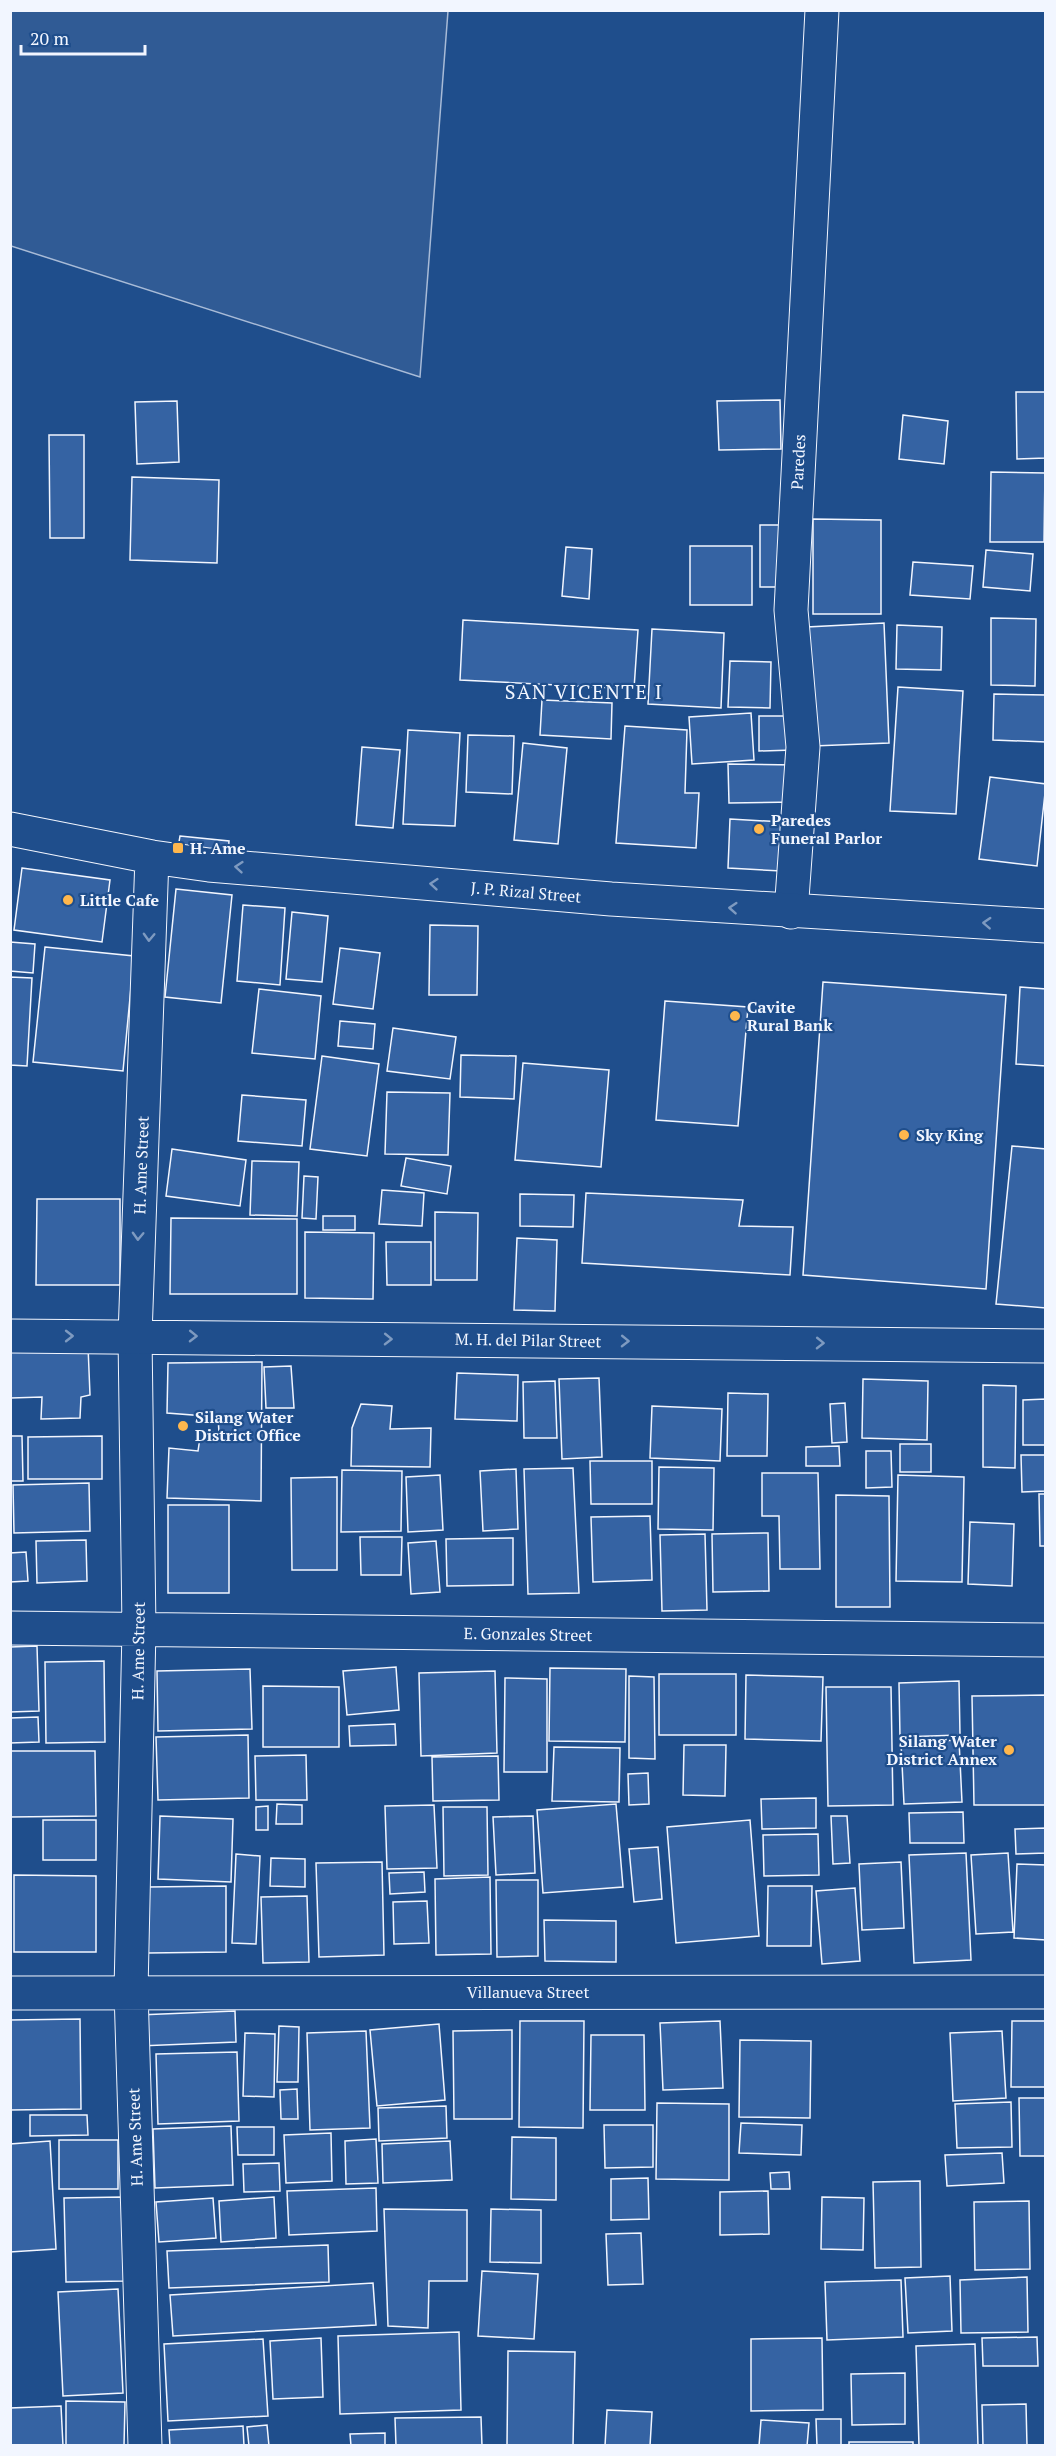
<svg xmlns="http://www.w3.org/2000/svg" width="1056" height="2456" font-family="'PT Serif',serif">
<style>
.built{fill:#305b95;stroke:#a8bbd7;stroke-width:1.5}
.building{fill:#3563a3;stroke:#f2f6ff;stroke-width:1.5}
.lines{fill:none;stroke-linecap:round;stroke-linejoin:round}
.street-casing{stroke:#f2f6ff;stroke-width:35}
.secondary-casing{stroke:#f2f6ff;stroke-width:35}
.street{stroke:#1f4e8c;stroke-width:33}
.secondary{stroke:#1f4e8c;stroke-width:33}
.oneway{stroke:#7e9ac0}
.poi-dot{fill:#ffb74d;stroke:#1f4e8c;stroke-width:2}
.labels{text-anchor:middle;dominant-baseline:central;stroke-width:4.5;stroke-linejoin:round;paint-order:stroke}
.street-label{font-size:16px;fill:#f2f6ff;stroke:#1f4e8c}
.poi-label{font-size:16px;font-weight:bold;fill:#f2f6ff;stroke:#1f4e8c;text-anchor:start}
.quarter-label{font-size:20px;letter-spacing:1.5px;fill:#f2f6ff;stroke:#1f4e8c}
</style>
<rect width="100%" height="100%" fill="#1f4e8c"/>
<path class="built" d="M11,10L448,11L420,377L11,246Z"/>
<path class="building" d="M1016,392H1046V458L1017,459Z
M780,400L781,449L719,450L717,401Z
M177,401L179,462L137,464L135,402Z
M903,415L948,421L944,464L899,459Z
M49,435H84V538H50Z
M991,472L1045,473L1044,542H990Z
M132,477L219,480L217,563L130,560Z
M813,519L881,520V614H813Z
M760,525H791V587H760Z
M690,546H752V605H690Z
M566,547L592,549L589,599L562,596Z
M986,550L1033,554L1030,591L983,587Z
M913,562L973,566L970,599L910,595Z
M991,618L1036,619L1035,686L991,685Z
M463,620L638,630L634,689L460,680Z
M884,623L889,743L813,746L807,627Z
M897,625L942,627L941,670L896,669Z
M652,629L724,633L721,708L648,704Z
M730,661L771,662L770,708L728,707Z
M898,687L963,691L956,814L890,811Z
M994,694L1046,695V742L993,740Z
M542,700L612,703L611,739L540,735Z
M751,713L754,760L692,764L689,717Z
M759,716H793V750L759,751Z
M625,726L687,730L685,793H699L696,848L616,843Z
M408,730L460,733L455,826L403,824Z
M468,735L514,736L512,794L466,792Z
M523,743L567,748L558,844L514,840Z
M362,747L400,750L393,828L356,825Z
M728,764L796,765V802L729,803Z
M990,777L1046,784L1037,866L979,859Z
M730,819L784,822L781,871L728,868Z
M180,836L229,841L228,853L178,848Z
M22,868L110,880L102,942L14,930Z
M176,889L232,895L221,1003L165,997Z
M243,905L285,908L280,985L237,981Z
M292,912L328,916L322,982L286,979Z
M430,925L478,926L477,995H429Z
M10,942L35,944L33,973L10,971Z
M45,947L134,956L123,1071L33,1062Z
M340,948L380,953L373,1009L333,1004Z
M10,977L32,978L27,1066L10,1065Z
M823,982L1006,995L986,1289L803,1275Z
M1020,987L1046,989V1066L1016,1064Z
M259,989L321,996L315,1059L252,1053Z
M665,1001L748,1007L738,1126L656,1120Z
M340,1021L375,1024L373,1049L338,1046Z
M393,1028L456,1037L450,1079L387,1071Z
M461,1055L516,1056L514,1099L460,1097Z
M322,1056L379,1064L367,1156L310,1149Z
M523,1063L609,1070L601,1167L515,1160Z
M387,1092L450,1093L448,1155L385,1154Z
M242,1095L306,1100L302,1146L238,1141Z
M1012,1146L1046,1149V1308L996,1304Z
M172,1149L246,1160L240,1206L166,1196Z
M406,1158L451,1166L447,1194L401,1186Z
M252,1161L299,1162L297,1216L250,1215Z
M304,1176L318,1177L316,1219L302,1218Z
M382,1190L424,1193L422,1226L379,1224Z
M586,1193L743,1200L739,1226L793,1227L790,1275L582,1263Z
M520,1194L574,1195L573,1227L520,1226Z
M37,1199H120V1285H36Z
M435,1212L478,1213L477,1280H435Z
M323,1216H355V1230H323Z
M171,1218L297,1219V1294H170Z
M305,1232L374,1233L373,1299L305,1298Z
M517,1238L557,1240L555,1311L514,1310Z
M386,1242H431V1285H387Z
M88,1346L90,1395L81,1397L80,1418L41,1419L42,1397L11,1398L10,1349Z
M262,1362L261,1501L167,1498L169,1448L198,1451L201,1431L219,1433L218,1417L167,1413L168,1363Z
M291,1366L294,1408H266L264,1367Z
M457,1373L518,1375L517,1421L455,1419Z
M599,1378L602,1457L562,1459L559,1379Z
M863,1379L928,1381L927,1440L862,1438Z
M555,1381L557,1438H524L523,1382Z
M983,1385L1016,1386L1015,1468L983,1467Z
M728,1393L768,1394L767,1456H727Z
M1046,1399V1445H1023V1400Z
M845,1403L847,1442L832,1443L830,1404Z
M361,1404L392,1406L390,1429L431,1428L430,1467L351,1466L352,1428Z
M652,1406L722,1409L720,1461L650,1458Z
M10,1436H22L23,1481H10Z
M102,1436V1479H28V1437Z
M900,1444H931V1472H900Z
M839,1446L840,1466H806V1447Z
M866,1451H891L892,1487L866,1488Z
M1021,1455H1046V1491L1022,1492Z
M590,1461H652V1504H591Z
M659,1467L714,1468L713,1530L658,1529Z
M573,1468L579,1593L528,1594L524,1469Z
M516,1469L518,1529L483,1531L480,1471Z
M342,1470L402,1471L401,1531L341,1532Z
M762,1473H818L820,1569H780L779,1516H762Z
M440,1475L443,1530L408,1532L406,1477Z
M898,1475L964,1477L962,1582L896,1581Z
M337,1477V1570H292L291,1478Z
M89,1483L90,1531L14,1533L13,1485Z
M1039,1494H1046V1546H1040Z
M836,1495L889,1496L890,1607H836Z
M168,1505H229V1593H168Z
M650,1516L652,1580L593,1582L591,1517Z
M970,1522L1014,1524L1012,1586L968,1584Z
M768,1533L769,1591L713,1592L712,1534Z
M705,1534L707,1610L662,1611L660,1535Z
M360,1537H402L401,1575H361Z
M513,1538V1585L447,1586L446,1539Z
M86,1540L87,1581L37,1583L36,1541Z
M436,1541L440,1592L411,1594L408,1543Z
M26,1552L28,1581L10,1582V1553Z
M37,1646L39,1711L10,1712V1647Z
M104,1661L105,1742L46,1743L45,1662Z
M396,1667L399,1710L347,1715L343,1671Z
M550,1668L626,1669L625,1742L549,1741Z
M250,1669L252,1729L158,1731L157,1671Z
M495,1671L497,1753L421,1756L419,1673Z
M659,1674H736V1735H659Z
M746,1675L823,1677L821,1741L745,1739Z
M629,1676L654,1677L655,1759L629,1758Z
M505,1678L547,1679V1772H504Z
M959,1681L960,1735L900,1737L899,1683Z
M263,1686L339,1687V1747H263Z
M826,1687H891L893,1805L828,1806Z
M1046,1695V1805H974L972,1696Z
M38,1717L39,1742L10,1743V1718Z
M395,1724L396,1745L350,1746L349,1726Z
M248,1735L249,1798L158,1800L156,1737Z
M959,1740L962,1802L904,1804L901,1743Z
M684,1745H726L725,1796L683,1795Z
M554,1747L620,1748L619,1802L552,1801Z
M10,1751H95L96,1816L10,1817Z
M306,1755L307,1800H256L255,1756Z
M498,1756L499,1800L433,1801L432,1757Z
M648,1773L649,1804L629,1805L628,1774Z
M816,1798V1828L762,1829L761,1799Z
M277,1804L302,1805V1824H276Z
M616,1804L623,1887L543,1893L537,1810Z
M434,1805L437,1868L387,1869L385,1806Z
M268,1806V1830H256V1807Z
M443,1807H487L488,1875L444,1876Z
M963,1812L964,1843H910L909,1813Z
M160,1816L233,1819L231,1882L158,1879Z
M533,1816L535,1873L496,1875L493,1817Z
M831,1816H847L850,1863L833,1864Z
M43,1820H96V1860H43Z
M750,1820L759,1936L676,1943L667,1827Z
M1046,1828V1853L1016,1854L1015,1829Z
M818,1834L819,1875L764,1876L763,1835Z
M658,1847L662,1899L634,1902L629,1849Z
M966,1853L971,1960L914,1963L909,1855Z
M1008,1853L1013,1932L976,1934L971,1855Z
M236,1854L260,1856L256,1944L232,1943Z
M271,1858L305,1859V1887L270,1886Z
M382,1862L384,1955L319,1957L316,1863Z
M901,1862L904,1928L862,1930L859,1864Z
M1017,1864L1046,1865V1940L1014,1938Z
M424,1872L425,1892L390,1894L389,1873Z
M14,1875L96,1876V1952H14Z
M490,1877L491,1954L436,1955L435,1879Z
M496,1880H538V1956L497,1957Z
M226,1886V1952L148,1953V1887Z
M768,1886H812L811,1946H767Z
M855,1888L860,1961L822,1964L816,1891Z
M307,1896L309,1962L263,1963L261,1897Z
M427,1901L429,1943L394,1944L393,1902Z
M544,1920L616,1921V1962L545,1961Z
M235,2011L236,2042L139,2046L138,2015Z
M80,2019L81,2109L10,2110V2020Z
M520,2021H584L583,2128L519,2127Z
M720,2021L723,2088L663,2090L660,2023Z
M1012,2021H1046V2087H1011Z
M439,2024L445,2100L377,2106L370,2030Z
M279,2026L299,2027L298,2082H277Z
M512,2030V2119H454L453,2031Z
M366,2031L370,2128L310,2130L307,2033Z
M1002,2031L1006,2098L953,2101L950,2033Z
M245,2033L275,2034L274,2097L243,2096Z
M591,2035H644L645,2110H590Z
M740,2040L811,2041L810,2118L739,2117Z
M237,2052L239,2121L158,2124L156,2054Z
M297,2089L298,2119H281L280,2090Z
M1019,2098H1046V2156H1020Z
M1011,2102L1012,2147L957,2148L955,2104Z
M657,2103L729,2104V2180L656,2179Z
M446,2106L447,2138L379,2141L378,2108Z
M30,2115H87L88,2135L30,2136Z
M741,2123L802,2125L801,2155L739,2153Z
M604,2125H653V2167L605,2168Z
M231,2126L233,2185L155,2188L153,2129Z
M237,2127H274V2155H238Z
M331,2133L332,2181L286,2183L284,2135Z
M512,2137L556,2138V2200L511,2199Z
M376,2139L378,2183L346,2184L345,2141Z
M59,2140H118V2189H59Z
M50,2141L56,2249L10,2252V2144Z
M450,2141L452,2180L383,2183L382,2144Z
M1002,2153L1004,2183L947,2186L945,2155Z
M279,2163L280,2191L244,2192L243,2164Z
M789,2172L790,2189H771L770,2173Z
M648,2178L649,2219L611,2220V2179Z
M920,2181L921,2267L875,2268L873,2182Z
M376,2188L377,2231L289,2235L287,2191Z
M768,2191L769,2234L720,2235V2192Z
M122,2197L124,2281L66,2282L64,2198Z
M274,2197L276,2238L221,2242L219,2201Z
M822,2197L864,2198L863,2250L821,2249Z
M213,2198L216,2238L159,2242L156,2202Z
M1029,2201L1030,2269L975,2270L974,2202Z
M384,2209L467,2210V2281H429L428,2328L388,2326Z
M491,2209L541,2210V2263L490,2262Z
M641,2233L643,2284L608,2285L606,2234Z
M328,2245L329,2282L169,2288L167,2251Z
M482,2271L538,2274L534,2339L478,2336Z
M950,2276L952,2331L908,2333L905,2278Z
M1027,2277L1028,2332L961,2333L960,2280Z
M901,2280L903,2337L827,2340L825,2282Z
M373,2283L376,2325L173,2336L170,2295Z
M118,2289L123,2393L63,2396L58,2292Z
M459,2332L461,2410L340,2414L338,2336Z
M1037,2337L1038,2366H983L982,2338Z
M321,2338L323,2397L273,2399L270,2341Z
M822,2338L823,2410L751,2411V2339Z
M263,2339L268,2416L168,2421L164,2344Z
M975,2344L978,2446H919L916,2346Z
M508,2351L575,2352L573,2446H507Z
M905,2373V2424L852,2425L851,2374Z
M66,2401L125,2402L124,2446H66Z
M1026,2404L1027,2446H983L982,2405Z
M61,2406L63,2446H10V2408Z
M607,2410L652,2412L650,2446H605Z
M481,2417L482,2446H396L395,2418Z
M816,2419H841V2446H817Z
M761,2420L809,2423L807,2446H759Z
M267,2425L269,2446H249L247,2427Z
M243,2426L244,2446H170L169,2430Z
M385,2433V2446H351L350,2434Z
M849,2442H913V2446H849Z"/>
<g class="lines">
<g class="street-casing">
<path id="street" d="M791,912L803,747L791,610L822,10
M135,1336L139,1629L131,1991L145,2446
M10,1628L1046,1640
M10,1993L1046,1992"/>
</g>
<g class="secondary-casing">
<path id="secondary" d="M10,829L152,857L209,865L611,899L1046,926
M10,1336L1046,1346
M135,1336L152,857"/>
</g>
<use href="#street" class="street"/>
<use href="#secondary" class="secondary"/>
</g>
<defs><path id="oneway-chevron" d="M-2-3.5L2.5 0L-2 3.5" fill="none" stroke-width="1.6" stroke-linecap="round" stroke-linejoin="round" transform="scale(1.5)"/></defs>
<g class="oneway">
<use href="#oneway-chevron" transform="translate(239 867) rotate(-175)"/>
<use href="#oneway-chevron" transform="translate(434 884) rotate(-175)"/>
<use href="#oneway-chevron" transform="translate(733 908) rotate(-176)"/>
<use href="#oneway-chevron" transform="translate(987 923) rotate(-177)"/>
<use href="#oneway-chevron" transform="translate(149 937) rotate(92)"/>
<use href="#oneway-chevron" transform="translate(138 1236) rotate(92)"/>
<use href="#oneway-chevron" transform="translate(69 1336)"/>
<use href="#oneway-chevron" transform="translate(193 1336) rotate(1)"/>
<use href="#oneway-chevron" transform="translate(388 1339) rotate(1)"/>
<use href="#oneway-chevron" transform="translate(625 1341) rotate(1)"/>
<use href="#oneway-chevron" transform="translate(820 1343) rotate(1)"/>
</g>
<g class="poi-dot">
<circle cx="759" cy="829" r="6"/>
<rect x="172" y="842" width="12" height="12" rx="3"/>
<circle cx="68" cy="900" r="6"/>
<circle cx="735" cy="1016" r="6"/>
<circle cx="904" cy="1135" r="6"/>
<circle cx="183" cy="1426" r="6"/>
<circle cx="1009" cy="1750" r="6"/>
</g>
<g class="labels">
<g class="street-label">
<text transform="translate(798 462) rotate(-87)">Paredes</text>
<text transform="translate(526 892) rotate(5)">J. P. Rizal Street</text>
<text transform="translate(141 1165) rotate(-88)">H. Ame Street</text>
<text transform="translate(528 1340) rotate(1)">M. H. del Pilar Street</text>
<text transform="translate(528 1634) rotate(1)">E. Gonzales Street</text>
<text transform="translate(138 1651) rotate(-89)">H. Ame Street</text>
<text x="528" y="1992">Villanueva Street</text>
<text transform="translate(135 2137) rotate(-92)">H. Ame Street</text>
</g>
<g class="poi-label">
<text x="771" y="820">Paredes<tspan x="771" dy="18">Funeral Parlor</tspan></text>
<text x="190" y="848">H. Ame</text>
<text x="80" y="900">Little Cafe</text>
<text x="747" y="1007">Cavite<tspan x="747" dy="18">Rural Bank</tspan></text>
<text x="916" y="1135">Sky King</text>
<text x="195" y="1417">Silang Water<tspan x="195" dy="18">District Office</tspan></text>
<text x="997" y="1741" text-anchor="end">Silang Water<tspan x="997" dy="18">District Annex</tspan></text>
</g>
<g class="quarter-label">
<text x="584" y="691">SAN VICENTE I</text>
</g>
</g>
<rect width="1056" height="2456" fill="none" stroke="#f2f6ff" stroke-width="24"/>
<path d="M21 45v9h124v-9" fill="none" stroke="#f2f6ff" stroke-width="3"/>
<text x="30" y="45" font-size="18" fill="#f2f6ff" stroke="#1f4e8c" stroke-width="4.5" paint-order="stroke">20 m</text>
</svg>
